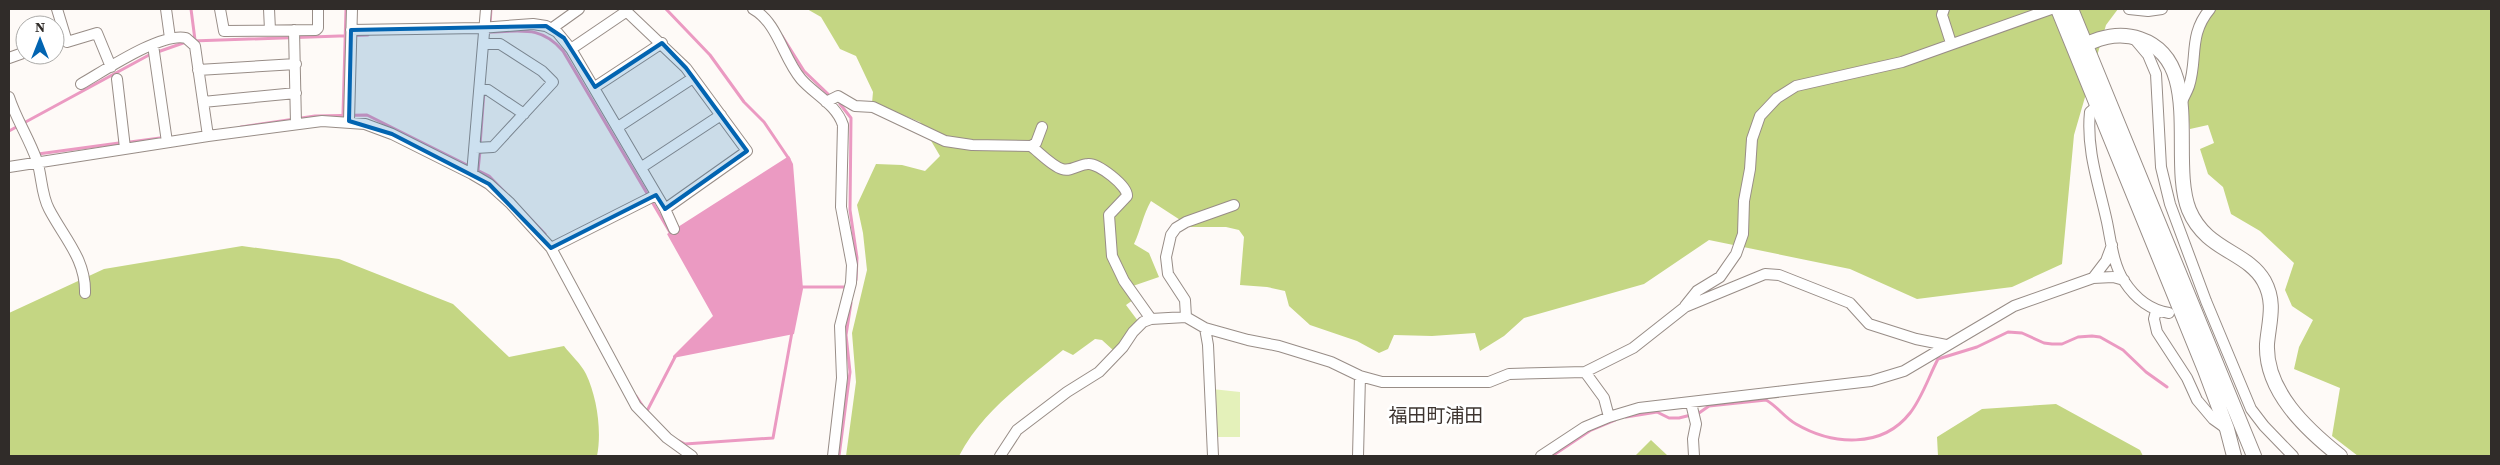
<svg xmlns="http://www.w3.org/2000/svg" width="2500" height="465" font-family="'Source Serif 4','Noto Sans JP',serif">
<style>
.green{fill:#e4f1ba}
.forest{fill:#c4d683}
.water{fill:#eb9ac2}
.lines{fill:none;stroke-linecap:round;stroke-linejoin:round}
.stream{stroke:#eb9ac2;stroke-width:3}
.street-casing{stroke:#988d87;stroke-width:12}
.secondary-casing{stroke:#988d87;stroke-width:16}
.street{stroke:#fff;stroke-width:10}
.secondary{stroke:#fff;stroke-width:14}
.marked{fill:#0264b1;fill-opacity:0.2;stroke:#0264b1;stroke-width:4;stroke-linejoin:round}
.labels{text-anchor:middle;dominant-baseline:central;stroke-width:5;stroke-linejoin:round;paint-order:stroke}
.quarter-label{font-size:19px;fill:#3d342f;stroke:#fff}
</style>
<rect width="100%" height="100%" fill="#fefaf7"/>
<path class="green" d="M1212,389L1240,392V437H1214Z"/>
<path class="forest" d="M807,9H2118L2106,25L2074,135L2062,264L2012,287L1917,299L1850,269L1709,240L1644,284L1524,318L1504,336L1480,351L1475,333L1432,336L1394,335L1388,349L1379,353L1357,341L1310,325L1289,306L1285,291L1267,287L1240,285L1244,237L1239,230L1226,227H1191L1151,201C1143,215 1141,229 1134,244L1149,253L1159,277L1127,288L1133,300L1126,305L1138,321L1114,351L1102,340L1095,339L1073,355L1063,350C1024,383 983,410 959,456H846L856,382L852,333L867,270L863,233L857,205L876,164L902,165L925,171L940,156L920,122L872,103L873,92L856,56L840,49L821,17Z
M2214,9H2491V456H2358L2332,436L2340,388L2294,369L2299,347L2313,320L2292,306L2285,290L2294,263L2260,231L2231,214L2223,187L2208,174L2200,149L2214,143L2208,125L2190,129L2187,101L2201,33Z
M242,246L339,259L453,304L509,357L564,346C571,355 581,364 586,374C597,397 602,431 597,456H9V313L104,269Z
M2056,404L2140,450L2143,456H1938L1937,437L1982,409Z
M1651,440L1668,456H1669H1635Z"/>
<path class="water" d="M789,156L793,164L803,289L794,334L673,358V356L713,316L667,234Z"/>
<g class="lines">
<path class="stream" d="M191,9L195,40
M666,9L710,55L744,102L764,122L789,159
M490,25L491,9
M487,32C519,32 540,24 563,51L671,234
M782,36L804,71L828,94
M192,41L368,35
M840,104L851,118L850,210L857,258L856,280
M343,114L346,9
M241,127L315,116L367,115L489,176L545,234
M9,131L149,55L186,42
M130,142L160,138
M480,145L484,91
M38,154L119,143
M478,170L480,151
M800,287H846
M636,396L644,408
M647,411L675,357
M1626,417L1657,412L1669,418H1679L1699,413L1709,406L1766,400C1777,406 1785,418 1796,424C1832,445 1882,449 1910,413C1922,398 1929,376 1938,359L1977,347L2008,332L2022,333L2044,343L2052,344H2062L2078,337L2092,336L2100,337L2123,350L2146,372L2167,387
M679,441L685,444L773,438L792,332
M839,456L850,372L846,335L851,303
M1552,456L1591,430L1615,420"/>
<g class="street-casing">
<path id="street" d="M57,9L67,42L97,33L111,67
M166,9L170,38
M220,9L224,31L316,30L318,28V9
M269,9L270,30
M624,9L686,68L747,151L665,209
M753,9C778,23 783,58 801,79C815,95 836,104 843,125L841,207L852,265L851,283L840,326L842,378L833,456
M1944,9L1942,15L1951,43
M2129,9L2148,11L2162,9
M551,29L579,9
M294,30L296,124
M351,30L480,28L533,24L546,26L557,32L571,49L665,209L674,229
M2132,36L2148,55L2156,74L2161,167L2170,204L2206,301L2251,409L2264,426L2293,456
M153,45L167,142
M571,49L627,11
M9,58L23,53
M198,70L296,64
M117,79L125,148
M81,84C104,71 161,32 186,38L195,46L208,136
M595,87L662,43
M480,89L488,90L524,114
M9,97C16,119 29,138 37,161C42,176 41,194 49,209C64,238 86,259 85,293
M203,102L296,93
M826,102L838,96L855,106L873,107L945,141L972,145L1031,146
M2181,104C2183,98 2187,92 2189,86C2198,58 2188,35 2210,9
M2097,106L2090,112C2086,150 2099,185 2107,222C2111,241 2113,264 2124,281C2135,298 2150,310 2169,313
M349,121L352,9
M618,127L693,78
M1042,127L1036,143L1031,146C1040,153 1052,166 1062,169C1071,172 1080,164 1088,164C1098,163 1128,186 1127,196L1109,215L1112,256L1124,281L1151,319
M475,148L493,147L553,82L542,71L500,44H483
M9,167L208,136L322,121L365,124L392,134L472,174L489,184L510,203L551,248L636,406L667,438L692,456
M642,167L721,115
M472,174L486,9
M551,248L656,195
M2093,278L2106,261L2112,245
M1685,306L1697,291L1720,277L1736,254L1743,234L1744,201L1750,169L1752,139L1760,116L1777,98L1796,86L1902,62L2051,9
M2156,311L2154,319L2157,332L2187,378L2197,400L2213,419L2227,429
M1186,317L1185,300L1168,274L1166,257L1171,235L1176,228L1186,222L1234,205
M1205,328L1208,345L1213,456
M1585,372L1604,398L1609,417
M1691,403L1696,424L1693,439L1694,456
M1000,456L1017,430L1067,392L1099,372L1123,347L1133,332L1143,322L1151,319L1186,317L1205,328L1248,340L1279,346L1331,362L1360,376L1382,382H1489L1509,374L1585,372L1633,348L1685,307L1765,274L1779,275L1850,303L1869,324L1916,339L1946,345
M1358,456L1360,376
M1541,456L1585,427L1609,417L1639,408L1871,381L1904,371L2014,306L2093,278L2113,277L2124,280"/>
</g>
<g class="secondary-casing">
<path id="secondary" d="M2058,9L2205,370L2227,429L2234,456
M2071,9L2254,456
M2076,50C2096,38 2117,31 2140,39C2205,61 2169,160 2189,210C2206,251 2247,251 2264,281C2276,303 2269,321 2267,344C2265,391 2306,429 2340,456"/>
</g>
<use href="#street" class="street"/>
<use href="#secondary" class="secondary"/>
</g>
<path class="marked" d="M546,26L564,38L595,87L662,43L686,68L747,151L665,209L656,195L551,248L489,184L392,134L349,121L351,30Z"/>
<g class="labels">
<g class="quarter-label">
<text x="1436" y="415">福田町浦田</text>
</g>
</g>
<rect width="2500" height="465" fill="none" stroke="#302c29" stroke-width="20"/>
<g transform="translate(40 40)"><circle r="24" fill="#ffffff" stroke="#acaba9"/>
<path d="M0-4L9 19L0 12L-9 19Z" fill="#0264b1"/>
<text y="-8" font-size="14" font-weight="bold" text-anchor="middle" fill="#302c29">N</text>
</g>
</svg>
